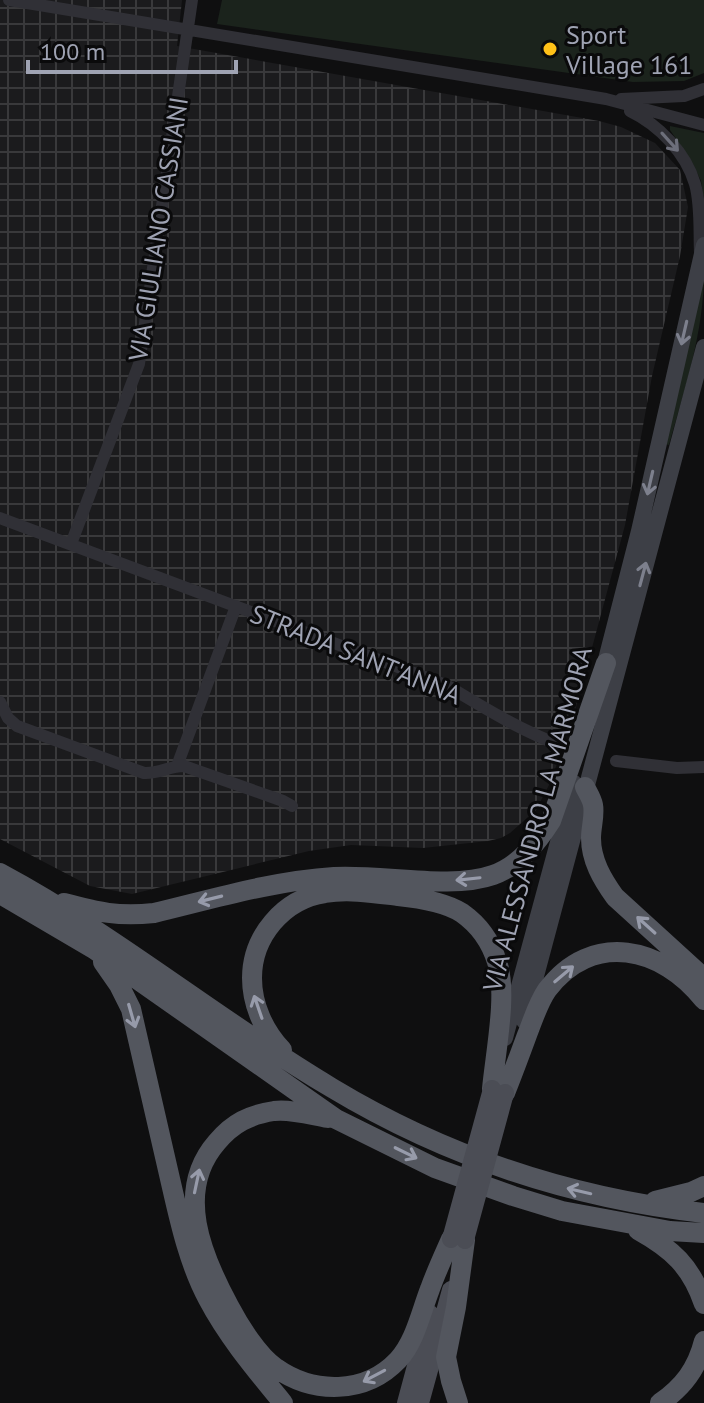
<svg xmlns="http://www.w3.org/2000/svg" width="704" height="1403" font-family="'PT Sans',sans-serif">
<style>
.industrial{fill:url(#industrial-grid)}
.green{fill:#1b231c}
.lines{fill:none;stroke-linecap:round;stroke-linejoin:round}
.minor{stroke:#303036;stroke-width:12}
.secondary{stroke:#3d3f46;stroke-width:16}
.primary{stroke:#4b4d55;stroke-width:18}
.trunk{stroke:#53565e;stroke-width:20}
.primary-bridge{stroke:#4b4d55;stroke-width:18}
.oneway{stroke:#6d6f7b}
.oneway2{stroke:#7d808d}
.oneway3{stroke:#979baa}
.poi-dot{fill:#ffc118;stroke:#0a0a0b;stroke-width:3}
.labels{text-anchor:middle;dominant-baseline:central;stroke-width:6;stroke-linejoin:round;paint-order:stroke}
.poi-label{font-size:26px;fill:#9fa3b3;stroke:#0a0a0b;text-anchor:start}
.street-label{font-size:26px;fill:#9fa3b3;stroke:#0a0a0b}
</style>
<defs>
<pattern id="industrial-grid" width="8" height="8" patternUnits="userSpaceOnUse" patternTransform="scale(2)"><rect width="8" height="8" fill="#1b1b1d"/><path d="M0 4h8M4 0v8" fill="none" stroke="#39393b"/></pattern>
</defs>
<rect width="100%" height="100%" fill="#0f0f10"/>
<path class="industrial" d="M0,0H182L177,46L599,121L621,127L655,143L680,170L688,207L680,256L652,376L625,525L572,722L550,783L536,810L510,833L501,838L488,841L423,848L351,845L309,851L132,894L90,886L0,839Z"/>
<path class="green" d="M222,0H704V73L684,81L633,82L217,24Z
M670,126L704,133V201L701,181L692,162L670,130Z
M704,272C704,332 685,388 669,445L665,444Z"/>
<g class="lines">
<path class="minor" d="M9,0L606,99L704,125
M621,99L684,96L704,89
M630,111C659,125 686,153 695,184C701,205 699,231 700,253
M0,518L446,685C484,708 520,730 562,746
M71,544L139,364L192,0
M0,702L8,718L17,726L144,773C158,774 170,766 184,766L283,801L292,806
M616,761L677,768L704,767
M177,766L236,606"/>
<path class="secondary" d="M602,675L639,531L704,245
M524,1021L704,347
M505,1038L574,783"/>
<path class="primary" d="M406,1403L430,1314
M420,1403L451,1290"/>
<path class="trunk" d="M585,787C588,793 592,799 593,805C595,815 591,827 591,838C591,860 602,879 615,897L704,978
M0,873C116,935 219,1021 332,1088C445,1156 572,1198 704,1213
M0,894L94,949L336,1119L435,1168L513,1196L562,1211L670,1231L704,1233
M64,903C98,912 118,917 154,913C213,899 272,881 334,877C382,874 451,890 493,875C519,866 537,843 551,821L606,663
M103,962L119,985L131,1009C143,1063 156,1116 168,1170C178,1213 187,1260 208,1299C228,1337 256,1370 283,1403
M282,1050C264,1031 252,1005 252,978C252,937 283,899 325,893C348,889 374,893 398,896C418,898 445,902 462,913C479,925 491,942 497,962C508,992 495,1055 492,1089
M505,1093C513,1073 520,1054 527,1035C533,1020 538,1003 547,990C592,930 663,947 704,1000
M328,1118C311,1115 291,1109 274,1111C249,1115 233,1123 217,1142C174,1191 202,1256 229,1306C239,1325 258,1356 276,1368C313,1394 365,1395 398,1360C415,1342 421,1312 430,1289C436,1272 444,1255 451,1239
M655,1201L691,1192L704,1186
M638,1230C672,1249 691,1266 704,1304
M458,1403L451,1381L446,1357L456,1307L465,1240
M660,1403C683,1387 697,1369 704,1341"/>
<path class="primary-bridge" d="M451,1239L492,1089
M465,1240L505,1093"/>
</g>
<defs><path id="oneway-shaft" d="M-6 0H5M1.5-3L5.5 0L1.5 3" fill="none" stroke-width="1.6" stroke-linecap="round" stroke-linejoin="round" transform="scale(2)"/></defs>
<use class="oneway" href="#oneway-shaft" transform="translate(670 142) rotate(48)"/>
<g class="oneway2">
<use href="#oneway-shaft" transform="translate(684 333) rotate(103)"/>
<use href="#oneway-shaft" transform="translate(650 483) rotate(103)"/>
<use href="#oneway-shaft" transform="translate(643 574) rotate(-75)"/>
</g>
<g class="oneway3">
<use href="#oneway-shaft" transform="translate(468 879) rotate(174)"/>
<use href="#oneway-shaft" transform="translate(210 899) rotate(166)"/>
<use href="#oneway-shaft" transform="translate(646 925) rotate(-138)"/>
<use href="#oneway-shaft" transform="translate(564 974) rotate(-40)"/>
<use href="#oneway-shaft" transform="translate(258 1007) rotate(-109)"/>
<use href="#oneway-shaft" transform="translate(132 1016) rotate(74)"/>
<use href="#oneway-shaft" transform="translate(406 1153) rotate(26)"/>
<use href="#oneway-shaft" transform="translate(197 1181) rotate(-78)"/>
<use href="#oneway-shaft" transform="translate(579 1191) rotate(-167)"/>
<use href="#oneway-shaft" transform="translate(374 1376) rotate(152)"/>
</g>
<circle class="poi-dot" cx="550" cy="49" r="8"/>
<g class="labels">
<g class="poi-label">
<text x="566" y="34">Sport<tspan x="566" dy="30">Village 161</tspan></text>
</g>
<g class="street-label">
<text transform="translate(158 229) rotate(-81)">VIA GIULIANO CASSIANI</text>
<text transform="translate(356 654) rotate(22)">STRADA SANT'ANNA</text>
<text transform="translate(537 819) rotate(-75)">VIA ALESSANDRO LA MARMORA</text>
</g>
</g>
<path d="M28 60v12h208v-12" fill="none" stroke="#9fa3b3" stroke-width="4"/>
<text x="40" y="60" font-size="24" fill="#9fa3b3" stroke="#0a0a0b" stroke-width="6" paint-order="stroke">100 m</text>
</svg>
